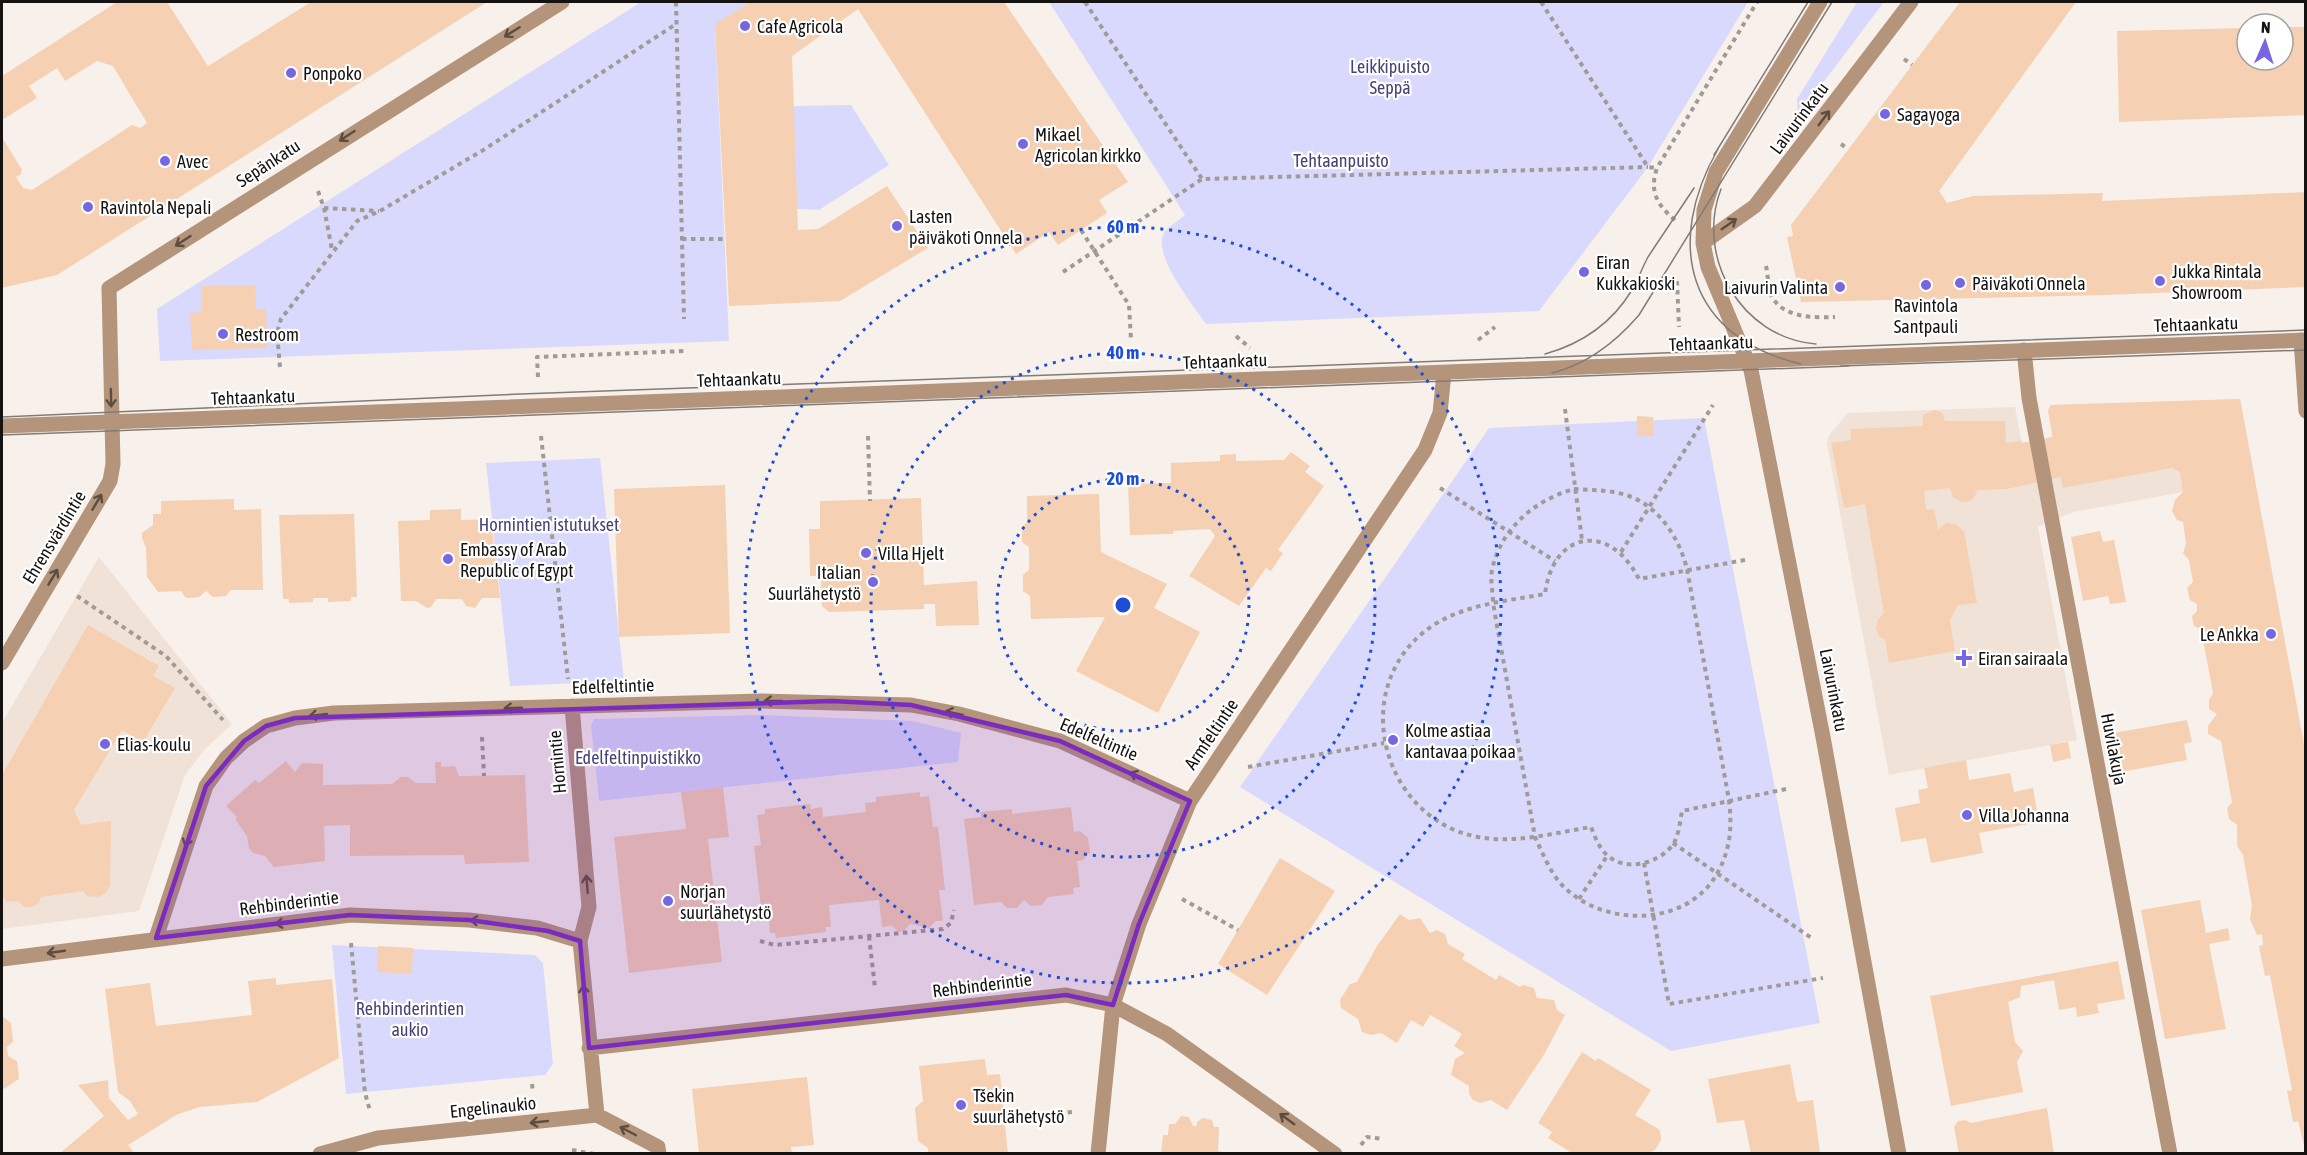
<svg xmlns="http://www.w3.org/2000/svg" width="2307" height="1155" font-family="'Asap Condensed',sans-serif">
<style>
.built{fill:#f1e2d7}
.green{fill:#d9d9fd}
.building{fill:#f5d0b2}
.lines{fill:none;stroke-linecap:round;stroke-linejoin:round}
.path{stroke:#a09b97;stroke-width:4;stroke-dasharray:4.5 4.5;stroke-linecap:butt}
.minor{stroke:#b4947b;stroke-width:15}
.tertiary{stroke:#b4947b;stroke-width:15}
.tram{stroke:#807c78;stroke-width:1.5}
.oneway{stroke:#5d4d41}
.marked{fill:#7b2cbf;fill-opacity:0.2;stroke:#7b2cbf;stroke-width:4.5;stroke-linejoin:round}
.ring{fill:none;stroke:#1d4ed8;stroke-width:3;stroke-dasharray:3 6}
.poi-dot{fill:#7766e1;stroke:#fff;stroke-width:2}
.labels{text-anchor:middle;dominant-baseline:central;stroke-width:4.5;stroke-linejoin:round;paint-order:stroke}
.poi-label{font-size:18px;fill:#151311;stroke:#fff;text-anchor:start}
.park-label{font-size:18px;fill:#474277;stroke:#fff}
.street-label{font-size:18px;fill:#151311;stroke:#fff}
.centre{fill:#1d4ed8;stroke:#fff;stroke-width:3}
.ring-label{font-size:18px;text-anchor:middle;font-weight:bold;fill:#1d4ed8;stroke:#fff;stroke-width:4.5;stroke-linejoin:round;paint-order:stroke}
</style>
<rect width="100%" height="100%" fill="#f8f1eb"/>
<path class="built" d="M2240,399L2255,479L2073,512L2038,527L2077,740L1889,775L1827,443L1829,435L1848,413L2015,407L2022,443L2052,437L2048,410L2051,405Z
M99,557L232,724L204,750L185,775L139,911L2,929V723Z"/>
<path class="green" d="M641,2H750L715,25L729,341L160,361L157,309Z
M1049,2H1748L1648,167L1539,311L1206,324C1193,305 1152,255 1164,233C1168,226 1179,221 1185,215Z
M1857,2H1884L1798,116L1797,99Z
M851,105L889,165L819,210L797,209L793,106Z
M1704,418L1820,1023L1671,1051L1240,787L1489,428Z
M600,458L624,681L510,686L486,463Z
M763,715L913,721L961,733L958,762L599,801L591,725L594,719Z
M332,945L535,955L543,963L553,1064L545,1075L346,1094Z"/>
<path class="building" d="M117,2H167L208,66L311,2H487L57,275L2,288V137L22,170L21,174L16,177L23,188L32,190L132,125L140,128L147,123L113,66L97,61L65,81L57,68L29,86L37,98L2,120V76Z
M750,2H1004L1128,182L1099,200L1107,213L1058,245L1049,232L1016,254L858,9L792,56L798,230L818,229L887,186L928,248L840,301L729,306L715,24Z
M1960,2H2076L1939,191L1947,203L1973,196L2103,193L2102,201L2306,192V287L2106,295L1801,302L1787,237L1793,236L1791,225Z
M2283,27H2306V115L2119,122L2117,31L2247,28V60H2283Z
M255,285L256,310L266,309L267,348L192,350L190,313L202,312V286Z
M2240,399L2306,755V1154L2298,1121L2293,1122L2287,1091L2292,1090L2270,975L2265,976L2259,946L2263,945L2262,934L2257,935L2250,919L2252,906L2243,855L2237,846V825L2229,819L2227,808L2232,802L2221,741L2208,734V726L2217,714L2209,709V700L2213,693L2201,629L2194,626L2192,616L2197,611V604L2190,600L2187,588L2193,582L2189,560L2183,553L2186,544L2183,522L2177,520L2172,511L2175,500L2183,492L2180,472L2172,468L2063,488L2061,477L2007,489L1978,490L1973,499L1967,502H1962L1953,497L1950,488L1924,491L1926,510L1934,509L1938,530L1946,523L1957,525L1964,531L1977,603L1958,605L1950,620L1955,651L1889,663L1885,640L1880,637L1876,629L1878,619L1884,613L1865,504L1844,508L1831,443L1851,440V429L1923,426V415L1935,410L1942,413L1945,421H2005L2006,443L2021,441L2022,443L2053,437L2048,410L2051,405Z
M1637,416L1653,417L1654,436L1637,435Z
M1291,452L1310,466L1305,472L1324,486L1278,550L1283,553L1271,571L1266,568L1239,606L1189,576L1215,536L1210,529L1173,531V534L1130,535L1128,484L1171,483V463L1220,461V455L1236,454V461L1284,460Z
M725,485L730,633L619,637L614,489Z
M1099,494L1101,552L1167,584L1154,608L1200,632L1158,713L1076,671L1105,617L1031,619L1030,596L1023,591V575L1029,570V547L1022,542V527L1027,522V496Z
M921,498L924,585L977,581L979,625L936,626L935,604H924V609L829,612L822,606L821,576H810L809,529H820V501Z
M234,499V510L261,509L263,590H231L226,596L213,597L206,591L199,597L186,598L181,591L158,592L147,577L146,548L142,538V533L153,525V514H161V501Z
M461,509V520L491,519L500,598H482L475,608L466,606L462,599H436L431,607L427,608L416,601H401L398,521L430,520V510Z
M354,514L357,597H351V601L328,602V598H313V602L289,603V599H283L279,515Z
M2100,531L2103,542L2114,540L2126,602L2110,604L2108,596L2083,601L2071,537Z
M88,625L159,666L153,676L175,688L143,742L122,730L74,810L81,825L111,821L110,887H108L107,892L98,897L87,896L83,891L41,897L39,903L31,907H25L18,901L6,902L2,894V775Z
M2187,720L2192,742L2184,744L2187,760L2115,773L2108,734Z
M2068,742L2071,758L2053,762L2050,745Z
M1966,760L1969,780L2010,773L2014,792L2033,788L2039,822L1979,833L1983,853L1931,863L1926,838L1901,842L1895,808L1920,803L1918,790L1928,788L1924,768Z
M286,761L295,772L302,763L323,764V785L392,784L401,777H408L416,783H436L435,762H441V767L455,766L459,776L525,775L529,862L465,864L464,855L350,856V825L324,826L325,861L274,867L265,856L253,853L249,848L247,836L235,819L237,817L226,806L255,780L259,783Z
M723,787L729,837L708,839L722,962L629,973L614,837L686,829L681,792Z
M920,792V797L929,796L933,827H938L945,890H939L943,921H936L929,928L910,924L904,931L899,932L892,926L882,927L879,900L829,905L831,927H826V932L776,938L775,933H770L768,908H761L754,846L761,845L757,815L765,814V809L810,804L811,809L822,807L823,817L866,812L865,803L876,802V797Z
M1071,807L1074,832L1080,831L1088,838L1090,852L1083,860L1077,861L1080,887L1073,888L1074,894L1048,897L1042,905L1031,906L1024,900L1017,908H1007L1001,902L974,905L964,819L981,817L980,812L1012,809V814Z
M1280,858L1335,891L1267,995L1218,964Z
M2200,900L2206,933L2228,928L2230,940L2209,944L2226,1029L2165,1039L2141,910Z
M1400,914L1409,920L1420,918L1430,933L1437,930L1445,934L1448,944L1465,954L1462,959L1496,980L1499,975L1520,987L1523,985L1534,988L1537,998L1554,1000L1557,1010L1565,1015L1545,1053L1507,1110L1491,1100L1480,1103L1473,1100L1469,1094V1086L1451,1075L1455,1059L1465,1053L1454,1046L1462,1034L1446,1024L1430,1015L1423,1027L1411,1020L1397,1043L1381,1033L1371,1035L1362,1032L1358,1019L1341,1008L1340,1000L1350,984L1357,982L1377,946Z
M378,946L413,948L412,974L377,972Z
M2118,961L2125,999L2097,1004L2099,1013L2077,1017L2076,1007L2059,1010L2054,980L2021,986L2020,997L2008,1002L2015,1042L2023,1051L2017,1062L2023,1092L1951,1106L1930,996Z
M276,978V985L332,979L339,1058L257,1102L200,1107L178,1114L128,1145L135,1154H59L104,1116L78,1085L108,1080L109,1098L128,1120L138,1114L130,1101L118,1092L105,989L150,983L156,1026L252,1015L248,981Z
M2,1016L11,1023L13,1042L7,1047L8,1056L17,1061L19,1079L2,1090Z
M1582,1052L1596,1061L1598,1058L1651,1090L1635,1115L1660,1130L1661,1140L1655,1150L1645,1154H1573L1548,1138L1552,1132L1538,1123Z
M985,1059L987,1075L1000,1074L1008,1154H928V1148L918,1141L915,1108L923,1101L919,1066Z
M1790,1064L1797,1102L1813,1100L1820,1154H1751L1744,1120L1717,1123L1708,1079Z
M807,1077L814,1145L791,1147L792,1154H699L692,1089Z
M2047,1108L2054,1154H1959L1954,1127L1958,1121L1965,1120L1971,1123Z
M1181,1116L1189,1117L1193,1126H1197V1122L1203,1118L1212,1120L1214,1127H1219L1218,1151L1231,1154H1161L1163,1135H1168L1169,1124H1175Z"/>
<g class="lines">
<path class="path" d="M676,2L684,319
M1085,2L1202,179
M1541,2L1648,167L1657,168
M1904,59L1912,65
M1841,144L1848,149
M318,191L324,208L332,250
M324,208L379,211
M1675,220C1657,205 1649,191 1657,168L1757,2
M1081,230L1129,305L1131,340
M682,239H726
M1766,266C1768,275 1768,287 1771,295C1782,318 1813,318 1835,317
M1063,272L1202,179L1648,167
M1677,281L1679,327
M1236,336L1250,348
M1478,340L1495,327
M280,367L277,333L281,319L357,221L380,211L485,149L676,24
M538,377L537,357L685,351
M1565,409L1582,540
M541,436L568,679
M868,436L870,501
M1440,488L1555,561
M1574,489C1593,490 1612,490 1629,496C1660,507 1680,540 1687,569L1729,800C1732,826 1731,848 1718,872C1688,928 1603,928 1562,885C1550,872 1543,854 1535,837L1493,603C1493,592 1490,580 1492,570C1501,528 1535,500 1574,489Z
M1621,552L1713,405
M1745,560L1639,579C1610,522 1553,530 1545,594C1501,602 1453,605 1418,637C1350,701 1387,820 1478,837C1515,844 1554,833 1591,827C1595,837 1599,848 1607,855C1626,873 1661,863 1674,843C1679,834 1680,821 1682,811L1786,789
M77,596L166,656L223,720
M482,737L484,776
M1248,767L1384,743
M1673,843L1813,939
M1644,863L1669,1004L1823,978
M1182,899L1238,930
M1579,899L1607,856
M869,936L875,988
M760,941L775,945L943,929L951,923L954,910
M351,943L365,1093L370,1111
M532,1084L533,1093
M1005,1119L1072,1112
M1361,1145L1367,1137L1383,1139
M572,1150L594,1154"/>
<path class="minor" d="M1820,2L1716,172L1704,210L1703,243L1708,267L1751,370L1823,737L1899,1154
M1703,243L1755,206L1911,2
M2301,340L2306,411
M2024,350L2029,398L2170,1154
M2,663L110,481L113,464L109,288L562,2
M572,706L589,907L580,941L597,1115
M156,938L206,786L226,758L244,741L266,726L295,718L334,713L762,701L911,705L959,714L1060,741L1190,801
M2,959L350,915L469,920L537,928L580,941
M589,1048L1066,995L1113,1005L1167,1034L1335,1154
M320,1154L378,1138L597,1115L658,1147L659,1154
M1098,1154L1113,1005L1139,924L1190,801L1425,450L1440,413L1444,373"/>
<path class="tertiary" d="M2,426L2306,340"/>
<path class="tram" d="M1718,149C1664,244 1687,337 1801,364
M1714,155L1808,2
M1721,189C1695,257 1741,338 1816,344
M1545,354C1581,344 1612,323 1632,290C1638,280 1642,268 1648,257C1663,234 1679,211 1694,188
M1840,366L2306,350
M1552,373C1588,364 1615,343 1639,315L1832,2
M2,417L521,394L2306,330
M2,435L1849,366"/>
</g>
<defs><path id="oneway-shaft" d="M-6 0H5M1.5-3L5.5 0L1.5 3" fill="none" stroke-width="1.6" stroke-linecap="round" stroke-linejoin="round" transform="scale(1.5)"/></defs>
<g class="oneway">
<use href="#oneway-shaft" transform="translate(512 32) rotate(148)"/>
<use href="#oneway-shaft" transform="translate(1824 118) rotate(-53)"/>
<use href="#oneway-shaft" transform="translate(347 136) rotate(147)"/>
<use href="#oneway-shaft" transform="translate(1729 224) rotate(-35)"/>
<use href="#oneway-shaft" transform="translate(183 241) rotate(147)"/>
<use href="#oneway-shaft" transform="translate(111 398) rotate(89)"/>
<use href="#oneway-shaft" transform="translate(97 502) rotate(-59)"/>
<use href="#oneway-shaft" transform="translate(53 577) rotate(-59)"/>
<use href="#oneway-shaft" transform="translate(773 701) rotate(-180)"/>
<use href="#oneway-shaft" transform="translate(513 708) rotate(178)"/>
<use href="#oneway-shaft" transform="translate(954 713) rotate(-168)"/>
<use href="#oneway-shaft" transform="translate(318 715) rotate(173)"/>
<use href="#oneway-shaft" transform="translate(1138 776) rotate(-156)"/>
<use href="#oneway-shaft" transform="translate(188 838) rotate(109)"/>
<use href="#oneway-shaft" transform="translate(587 884) rotate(-95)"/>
<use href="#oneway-shaft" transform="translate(479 921) rotate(-174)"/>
<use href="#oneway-shaft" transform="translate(284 923) rotate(173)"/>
<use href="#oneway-shaft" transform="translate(56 952) rotate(172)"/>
<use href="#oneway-shaft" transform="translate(584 994) rotate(-95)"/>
<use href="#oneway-shaft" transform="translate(1287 1119) rotate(-144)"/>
<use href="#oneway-shaft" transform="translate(539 1122) rotate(174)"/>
<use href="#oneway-shaft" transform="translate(628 1131) rotate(-152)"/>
</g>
<path class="marked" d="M832,701L911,705L1060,741L1190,801L1139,924L1113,1005L1066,995L589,1048L580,941L548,931L469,920L350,915L156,938L206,786L244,741L266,726L295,718Z"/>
<g class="ring">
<circle cx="1123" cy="605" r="126"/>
<circle cx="1123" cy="605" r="252"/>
<circle cx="1123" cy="605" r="378"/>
</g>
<g class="poi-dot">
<circle cx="745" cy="26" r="6"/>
<circle cx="291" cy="73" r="6"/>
<circle cx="1885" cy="114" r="6"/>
<circle cx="1023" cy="144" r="6"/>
<circle cx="165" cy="161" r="6"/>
<circle cx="88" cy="207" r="6"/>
<circle cx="897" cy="226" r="6"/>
<circle cx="1584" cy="272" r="6"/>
<circle cx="2160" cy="281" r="6"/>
<circle cx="1960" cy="283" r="6"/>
<circle cx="1926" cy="285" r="6"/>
<circle cx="1840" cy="287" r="6"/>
<circle cx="223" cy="334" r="6"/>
<circle cx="866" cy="553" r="6"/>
<circle cx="448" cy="559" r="6"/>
<circle cx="873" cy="582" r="6"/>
<circle cx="2271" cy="634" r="6"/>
<path d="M1961 649h6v6h6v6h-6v6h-6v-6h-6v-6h6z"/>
<circle cx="1393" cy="740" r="6"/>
<circle cx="105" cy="744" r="6"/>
<circle cx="1967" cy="815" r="6"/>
<circle cx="668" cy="901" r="6"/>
<circle cx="961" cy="1105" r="6"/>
</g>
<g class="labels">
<g class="poi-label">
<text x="757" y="26">Cafe Agricola</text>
<text x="303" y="73">Ponpoko</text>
<text x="1897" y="114">Sagayoga</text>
<text x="1035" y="134">Mikael<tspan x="1035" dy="21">Agricolan kirkko</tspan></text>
<text x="177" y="161">Avec</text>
<text x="100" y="207">Ravintola Nepali</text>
<text x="909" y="216">Lasten<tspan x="909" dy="21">päiväkoti Onnela</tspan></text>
<text x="1596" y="262">Eiran<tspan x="1596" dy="21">Kukkakioski</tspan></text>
<text x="2172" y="271">Jukka Rintala<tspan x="2172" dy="21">Showroom</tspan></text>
<text x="1972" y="283">Päiväkoti Onnela</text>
<text x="1828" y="287" text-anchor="end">Laivurin Valinta</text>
<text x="1926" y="305" text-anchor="middle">Ravintola<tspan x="1926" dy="21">Santpauli</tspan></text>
<text x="235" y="334">Restroom</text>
<text x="460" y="549">Embassy of Arab<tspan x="460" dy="21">Republic of Egypt</tspan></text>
<text x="878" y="553">Villa Hjelt</text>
<text x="861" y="572" text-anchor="end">Italian<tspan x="861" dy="21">Suurlähetystö</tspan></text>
<text x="2259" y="634" text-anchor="end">Le Ankka</text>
<text x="1978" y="658">Eiran sairaala</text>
<text x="1405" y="730">Kolme astiaa<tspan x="1405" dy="21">kantavaa poikaa</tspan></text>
<text x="117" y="744">Elias-koulu</text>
<text x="1979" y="815">Villa Johanna</text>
<text x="680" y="891">Norjan<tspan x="680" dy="21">suurlähetystö</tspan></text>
<text x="973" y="1095">Tšekin<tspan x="973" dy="21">suurlähetystö</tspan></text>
</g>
<g class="park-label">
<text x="1390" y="66">Leikkipuisto<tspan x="1390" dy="21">Seppä</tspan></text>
<text x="1341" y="160">Tehtaanpuisto</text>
<text x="549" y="524">Hornintien istutukset</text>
<text x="638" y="757">Edelfeltinpuistikko</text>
<text x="410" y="1008">Rehbinderintien<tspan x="410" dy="21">aukio</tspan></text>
</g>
<g class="street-label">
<text transform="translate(1799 118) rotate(-53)">Laivurinkatu</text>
<text transform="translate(268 163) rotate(-33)">Sepänkatu</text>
<text transform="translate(2196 324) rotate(-2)">Tehtaankatu</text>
<text transform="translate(1711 343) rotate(-2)">Tehtaankatu</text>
<text transform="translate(1225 361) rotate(-2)">Tehtaankatu</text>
<text transform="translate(739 379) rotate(-2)">Tehtaankatu</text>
<text transform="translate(253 397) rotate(-2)">Tehtaankatu</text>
<text transform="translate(54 537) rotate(-59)">Ehrensvärdintie</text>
<text transform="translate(613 686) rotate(-2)">Edelfeltintie</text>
<text transform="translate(1834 690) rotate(79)">Laivurinkatu</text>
<text transform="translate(1211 734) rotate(-56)">Armfeltintie</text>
<text transform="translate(1099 739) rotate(23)">Edelfeltintie</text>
<text transform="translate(2114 749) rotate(79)">Huvilakuja</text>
<text transform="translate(557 762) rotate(-95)">Hornintie</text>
<text transform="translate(289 903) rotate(-7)">Rehbinderintie</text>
<text transform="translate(982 985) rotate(-7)">Rehbinderintie</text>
<text transform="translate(493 1107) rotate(-6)">Engelinaukio</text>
</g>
</g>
<circle cx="1123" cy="605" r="9" class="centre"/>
<g class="ring-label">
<text x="1123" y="233">60 m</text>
<text x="1123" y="359">40 m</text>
<text x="1123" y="485">20 m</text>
</g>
<rect width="2307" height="1155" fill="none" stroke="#151311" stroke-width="6"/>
<g transform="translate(2265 42) rotate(3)"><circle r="28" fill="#ffffff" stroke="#a1a1a0" stroke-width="1.5"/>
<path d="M0-4.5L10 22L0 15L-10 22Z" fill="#7766e1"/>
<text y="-9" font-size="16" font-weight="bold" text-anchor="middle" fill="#151311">N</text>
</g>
</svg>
